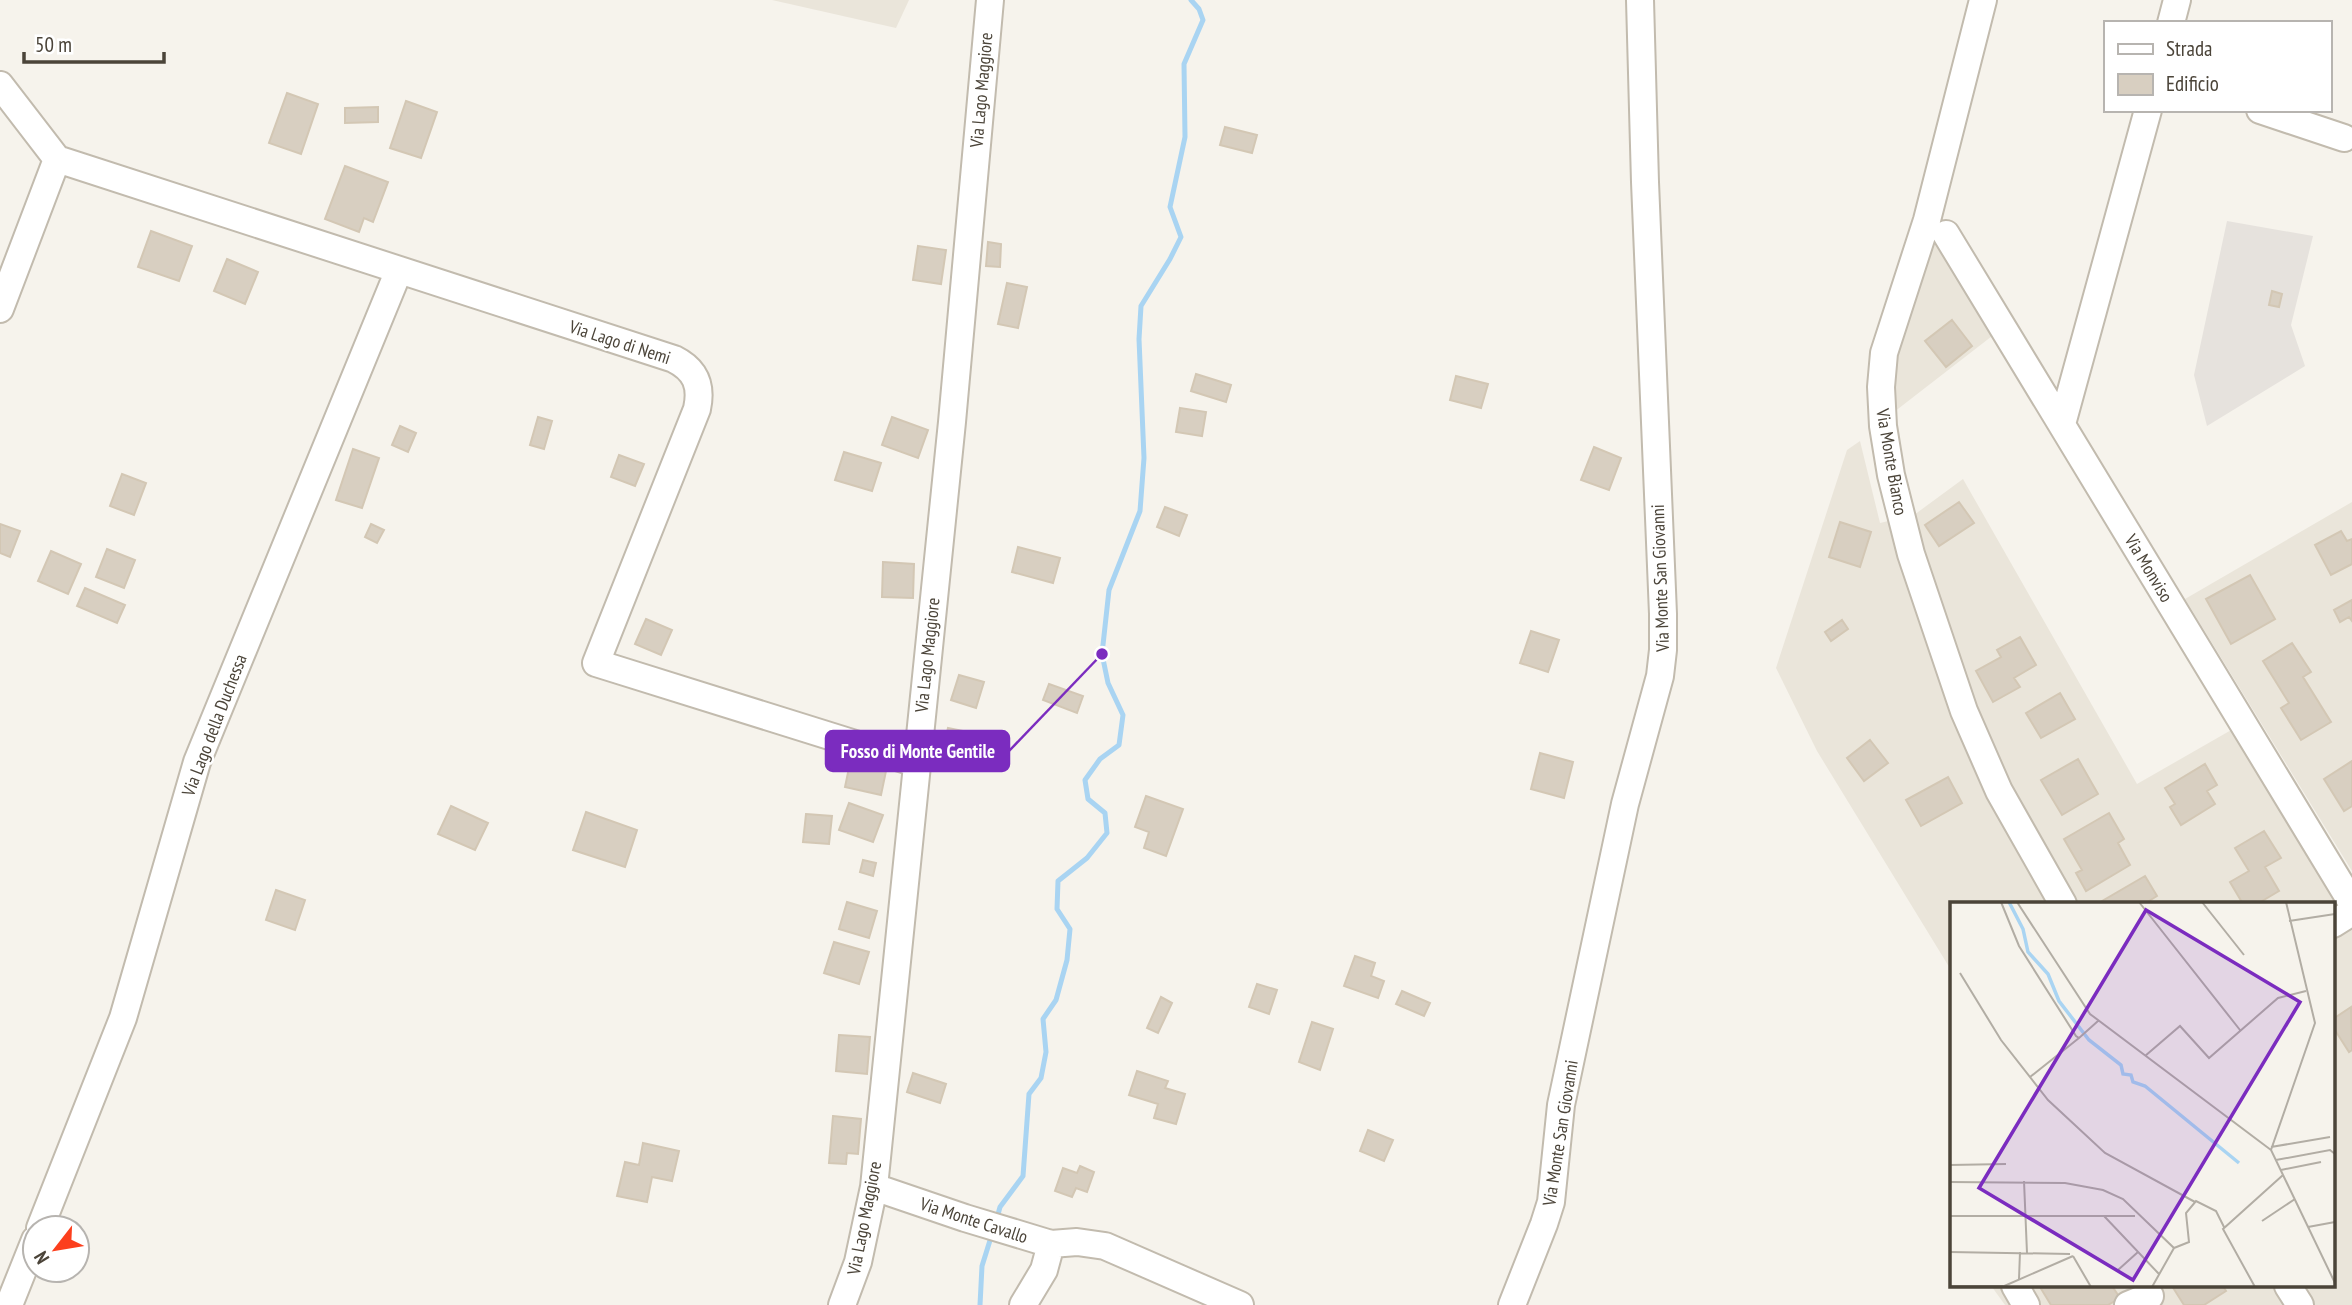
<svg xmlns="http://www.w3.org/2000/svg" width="2352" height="1305" font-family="'PT Sans Narrow',sans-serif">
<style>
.residential{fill:#eae5da}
.industrial{fill:#e6e2dd}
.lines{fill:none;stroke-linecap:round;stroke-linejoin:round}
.stream{stroke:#a9d4f2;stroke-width:5}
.building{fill:#d8cfc1;stroke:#d3c7b4;stroke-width:2}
.minor-casing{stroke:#c2bbae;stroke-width:30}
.minor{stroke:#fff;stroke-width:26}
.labels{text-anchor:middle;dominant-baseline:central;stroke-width:5;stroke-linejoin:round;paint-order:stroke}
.street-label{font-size:18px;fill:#4b4439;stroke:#fff}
.inset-river{fill:none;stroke:#a9d4f2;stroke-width:3.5}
.inset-road{fill:none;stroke:#b2ada4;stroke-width:2}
.view{fill:#7b2cbf;fill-opacity:0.15;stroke:#7b2cbf;stroke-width:3.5}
.inset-edge{fill:none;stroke:#4b4439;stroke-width:3.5}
.leader{fill:none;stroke:#7b2cbf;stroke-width:2.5}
.callout-dot{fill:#7b2cbf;stroke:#fff;stroke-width:2.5}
.callout{fill:#7b2cbf;stroke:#7b2cbf;stroke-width:2.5}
.callout-label{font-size:19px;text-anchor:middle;font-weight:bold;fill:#fff}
</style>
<rect width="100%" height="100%" fill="#f6f3ec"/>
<path class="residential" d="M772,0H909L896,28Z
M1933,233L1996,333L1894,412L1891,349Z
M1860,441L1880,523L1914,515L1963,479L2137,784L2233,729L2348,923L2352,921V1305H2005L1992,1287L2333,1286V904H1951V970L1817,751L1776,668L1847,450Z
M2352,502V871L2185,599Z"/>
<path class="industrial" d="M2227,221L2313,236L2291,325L2305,366L2207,426L2194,375Z"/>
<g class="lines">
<path class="stream" d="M997,1218L1000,1207L1023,1176L1029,1094L1041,1078L1046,1052L1043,1019L1056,1000L1067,960L1070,929L1057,909L1058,881L1087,858L1107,833L1105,813L1088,799L1085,780L1100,759L1119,745L1123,715L1108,683L1102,654L1109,590L1140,511L1144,458L1139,339L1141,306L1170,259L1181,237L1170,207L1185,137L1184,64L1203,20L1199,9L1191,0
M980,1305L982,1266L992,1234"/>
</g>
<path class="building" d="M287,93L318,104L301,154L269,143Z
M406,101L437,112L421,158L390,148Z
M378,107V122L345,123V108Z
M1225,127L1257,135L1252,153L1220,145Z
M345,166L388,182L373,222L364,218L359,232L325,219Z
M151,231L192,246L179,281L138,267Z
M988,242L1001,244L1000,267L986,266Z
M918,246L946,250L941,284L913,280Z
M227,259L258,272L245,304L214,291Z
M1007,283L1027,287L1018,328L998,324Z
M2272,291L2282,294L2279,307L2269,305Z
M1952,320L1972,346L1946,367L1925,341Z
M1196,374L1231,385L1226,402L1191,391Z
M1456,376L1488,384L1481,408L1450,400Z
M1180,408L1206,412L1202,436L1176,432Z
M538,417L552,421L544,449L530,445Z
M892,417L928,430L918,458L882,445Z
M400,426L416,433L408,452L392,445Z
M1594,447L1621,458L1609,490L1581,480Z
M353,449L379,458L362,508L336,500Z
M844,452L881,463L872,491L835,480Z
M619,455L644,464L635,486L611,477Z
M122,474L146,483L134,515L110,506Z
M1959,502L1974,523L1939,546L1925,525Z
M1165,507L1187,515L1179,536L1157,527Z
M1840,522L1871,532L1860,567L1829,557Z
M0,524L20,531L10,557L0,553Z
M371,524L384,530L377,543L365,537Z
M2341,531L2347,541L2352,539V564L2331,575L2315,545Z
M1018,547L1060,558L1053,583L1012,572Z
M107,549L135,560L124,588L96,577Z
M51,551L81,564L68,594L38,581Z
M883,562L914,564L913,598L882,597Z
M2250,575L2275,619L2231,644L2206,599Z
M85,588L125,605L117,623L77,606Z
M2352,600V621L2349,617L2340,622L2334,610Z
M646,619L672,630L661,655L635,644Z
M1842,620L1848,629L1831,641L1825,632Z
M1531,631L1559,640L1548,672L1520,663Z
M2020,637L2036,665L2014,678L2020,687L1993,702L1976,671L2001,657L1997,650Z
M2292,643L2311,672L2303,677L2331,722L2301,740L2281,708L2289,703L2263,661Z
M959,675L984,682L976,708L951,700Z
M1049,684L1083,696L1077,713L1043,700Z
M2060,693L2075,719L2041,738L2026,713Z
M948,728L973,733L966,767L940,761Z
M1870,740L1888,763L1864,781L1847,758Z
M1540,753L1573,762L1564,798L1531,789Z
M2078,759L2098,794L2062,815L2041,780Z
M2352,761V806L2344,811L2324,779Z
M850,763L886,771L881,795L845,787Z
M2205,764L2217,785L2207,791L2215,804L2181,825L2170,807L2175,804L2165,788Z
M1948,777L1962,803L1921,826L1906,800Z
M1146,796L1183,809L1166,856L1144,848L1149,832L1135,827Z
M849,803L883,815L873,842L839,830Z
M451,806L488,823L475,850L438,834Z
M586,812L637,830L625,867L573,850Z
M2109,813L2124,839L2118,843L2130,865L2086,891L2076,873L2082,870L2064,839Z
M806,814L832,816L829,844L803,842Z
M2264,831L2281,858L2265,867L2279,891L2257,904H2243L2230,882L2249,871L2235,848Z
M863,860L876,863L873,876L860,872Z
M2145,876L2157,896L2149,901L2151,904H2097Z
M276,890L305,900L295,930L266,920Z
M847,902L877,911L869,938L839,929Z
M834,942L869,952L859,984L824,973Z
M1355,956L1375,963L1371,976L1384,981L1378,998L1344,986Z
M1257,984L1277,990L1269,1014L1249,1007Z
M1402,991L1430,1003L1424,1016L1396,1004Z
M1161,997L1172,1003L1158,1033L1147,1028Z
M2351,1007L2352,1050L2349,1052L2333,1027V1019Z
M1312,1022L1333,1029L1320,1070L1299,1062Z
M839,1035L870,1037L867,1074L836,1071Z
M1137,1071L1168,1081L1165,1088L1185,1094L1176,1124L1154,1118L1158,1104L1129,1095Z
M913,1073L946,1084L940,1103L907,1092Z
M833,1116L861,1119L858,1154L847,1153L846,1164L829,1163Z
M1368,1130L1393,1140L1384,1161L1360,1151Z
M643,1143L679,1151L672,1181L652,1177L647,1202L617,1196L625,1162L639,1165Z
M1080,1166L1094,1172L1087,1192L1076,1188L1072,1197L1055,1191L1063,1168L1077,1173Z
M2042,1286H2112L2120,1298L2108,1305H2051L2040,1287Z
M2172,1286H2223L2226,1291L2204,1305H2184Z"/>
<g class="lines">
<g class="minor-casing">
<path id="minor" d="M1983,0L1927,220L1884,353L1881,387L1883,426L1891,475L1911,554L1964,711L1999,791L2063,904
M2171,23L2177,0
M0,85L57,159L674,359C696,370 702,386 697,409L596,663L916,763
M2260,110L2344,138
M1946,234L2352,903
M0,309L57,159
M2062,424L2148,110
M2333,924L2352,912
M874,1187L965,1218L1051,1244L1044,1270L1023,1305
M40,1228L123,1018L197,762L399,270
M1051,1244L1077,1242L1105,1246L1240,1305
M2015,1286L2026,1305
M2288,1286L2300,1305
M9,1305L35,1240
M842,1305L858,1262L874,1187L952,422L990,0
M1512,1305L1544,1224L1551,1202L1561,1105L1625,804L1660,676L1663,650V614L1645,182L1640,0
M2128,1305L2150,1296"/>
</g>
<use href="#minor" class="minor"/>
</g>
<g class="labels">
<g class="street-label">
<text transform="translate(981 90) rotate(-85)">Via Lago Maggiore</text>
<text transform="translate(620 342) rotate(18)">Via Lago di Nemi</text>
<text transform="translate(1892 462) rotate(80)">Via Monte Bianco</text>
<text transform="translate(2149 568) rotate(59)">Via Monviso</text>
<text transform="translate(1660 578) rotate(-92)">Via Monte San Giovanni</text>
<text transform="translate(927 655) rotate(-84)">Via Lago Maggiore</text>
<text transform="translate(214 725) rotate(-69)">Via Lago della Duchessa</text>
<text transform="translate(1560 1133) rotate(-81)">Via Monte San Giovanni</text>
<text transform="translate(864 1218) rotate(-79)">Via Lago Maggiore</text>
<text transform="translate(974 1220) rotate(18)">Via Monte Cavallo</text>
</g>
</g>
<g transform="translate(1950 902)">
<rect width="385" height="385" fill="#f6f3ec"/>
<path class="inset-river" d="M59,0L73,27L78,50L98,72L109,99L139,138L171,163L173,172L181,173L183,180L195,184L289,261"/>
<path class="inset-road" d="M51,0L69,44L126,134L129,136L148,119M67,0L140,112L321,248M189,0L290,128M252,0L294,53M336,0L365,121L321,248L385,381M339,19L385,12M10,71L51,138L98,198L155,251L245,300M195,154L230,124L259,156L328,96L356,89M80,175L129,136M321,245L380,235M326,258L380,248L385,252M0,263L56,262M331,268L371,260M74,279L77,351M0,280L115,281L153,288L173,297L224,346L239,340L236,311L246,299L266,309L274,325M0,314H185M154,314L209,372M312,319L345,297M358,325L385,320M0,350L120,352M123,354L141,385M168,368L188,350M69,377L70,350M0,384H53M52,385L123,354M202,385L224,346M305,385L273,327L333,273"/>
<path class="view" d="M196,8L350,100L183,378L29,286Z"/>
<rect width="385" height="385" class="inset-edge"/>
</g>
<path class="leader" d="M1102 654L1009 751"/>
<circle class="callout-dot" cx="1102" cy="654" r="7"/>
<rect class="callout" x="826" y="731" width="183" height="40" rx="7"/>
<g class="callout-label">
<text x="918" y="758">Fosso di Monte Gentile</text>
</g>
<rect x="2104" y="21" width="228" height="91" fill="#ffffff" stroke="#b7b4b0" stroke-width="2"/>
<rect x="2118" y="44" width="35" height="10" fill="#ffffff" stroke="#b7b4b0" stroke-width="2"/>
<text x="2166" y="56" font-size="21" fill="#4b4439">Strada</text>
<rect x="2118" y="74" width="35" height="21" fill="#d8cfc1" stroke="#b7b4b0" stroke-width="2"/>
<text x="2166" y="91" font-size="21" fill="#4b4439">Edificio</text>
<g transform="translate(56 1249) rotate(239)"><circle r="33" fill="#ffffff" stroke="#b7b4b0" stroke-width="2"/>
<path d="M0-5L12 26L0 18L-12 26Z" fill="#fc3f1d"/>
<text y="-10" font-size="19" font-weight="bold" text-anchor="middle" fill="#4b4439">N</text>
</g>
<path d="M24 52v10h140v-10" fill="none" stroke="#4b4439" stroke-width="3.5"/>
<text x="35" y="52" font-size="21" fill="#4b4439" stroke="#ffffff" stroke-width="5" paint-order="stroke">50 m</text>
</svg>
